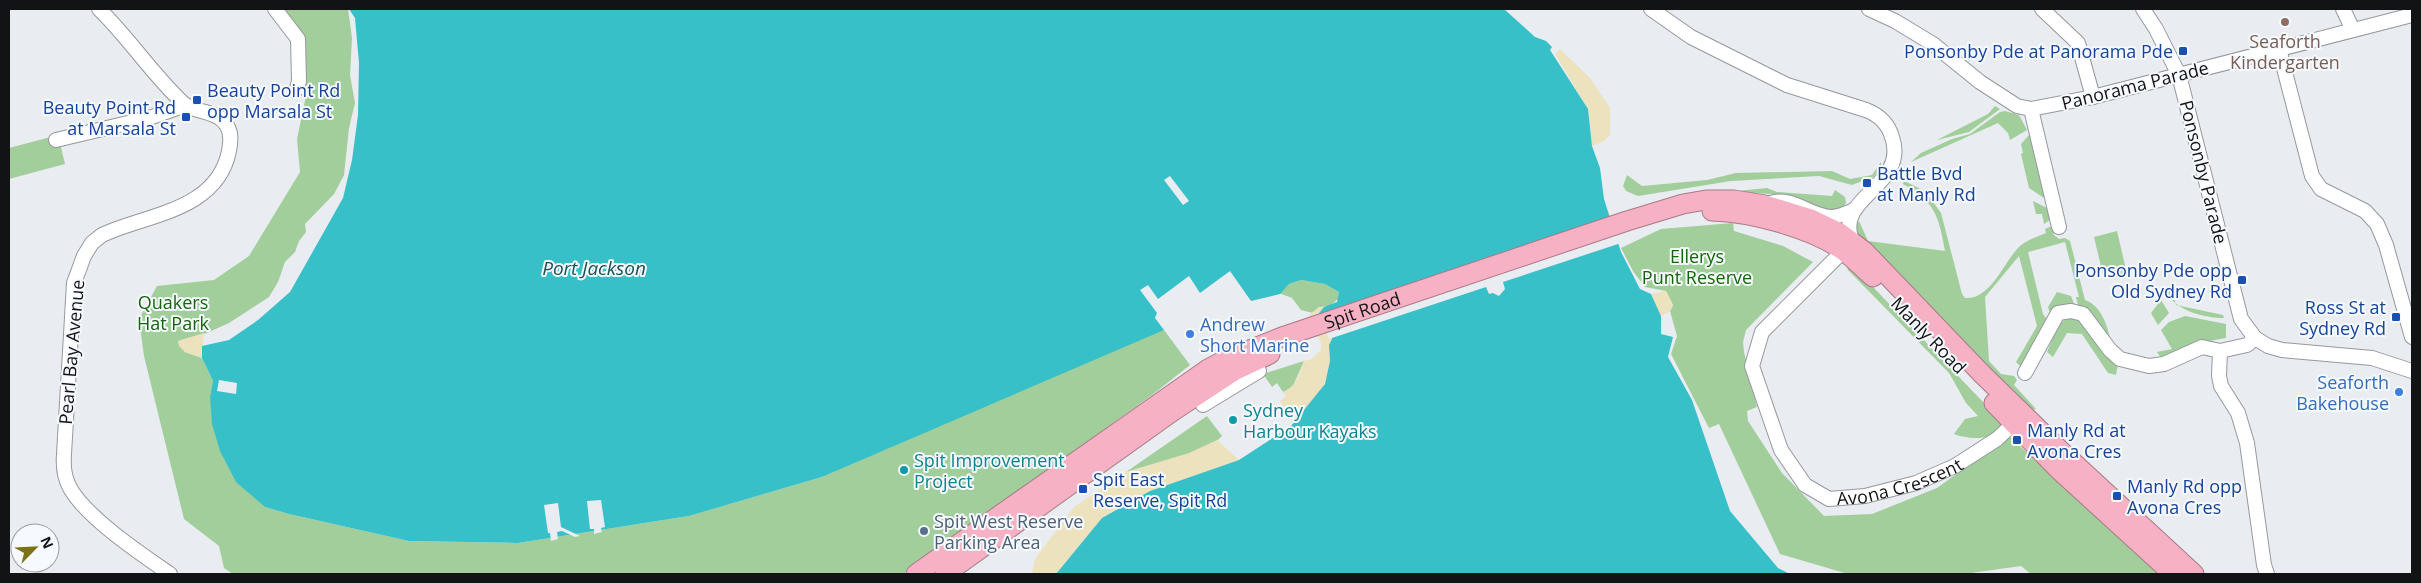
<svg xmlns="http://www.w3.org/2000/svg" width="2421" height="583" font-family="'Open Sans',sans-serif">
<style>
.green{fill:#a1ce9b}
.sand{fill:#ece2bd}
.water{fill:#38c0c8}
.pier{fill:#e9ecf1}
.lines{fill:none;stroke-linecap:round;stroke-linejoin:round}
.minor-casing{stroke:#95989d;stroke-width:16}
.highway-casing{stroke:#a77a87;stroke-width:21}
.minor{stroke:#fff;stroke-width:14}
.highway{stroke:#f7b1c4;stroke-width:19}
.education-dot{fill:#8d6e63;stroke:#f6fafe;stroke-width:2}
.transit-dot{fill:#1a4fb4;stroke:#f6fafe;stroke-width:2}
.shop-dot{fill:#3f7fe0;stroke:#f6fafe;stroke-width:2}
.culture-dot{fill:#0f9aa8;stroke:#f6fafe;stroke-width:2}
.service-dot{fill:#5c6f8a;stroke:#f6fafe;stroke-width:2}
.labels{text-anchor:middle;dominant-baseline:central;stroke-width:4;stroke-linejoin:round;paint-order:stroke}
.education-label{font-size:18px;fill:#785e54;stroke:#f6fafe}
.transit-label{font-size:18px;fill:#164399;stroke:#f6fafe;text-anchor:start}
.street-label{font-size:18px;fill:#121315;stroke:#f6fafe}
.park-label{font-size:18px;fill:#136609;stroke:#f6fafe}
.shop-label{font-size:18px;fill:#366cbe;stroke:#f6fafe;text-anchor:start}
.culture-label{font-size:18px;fill:#0d838f;stroke:#f6fafe;text-anchor:start}
.service-label{font-size:18px;fill:#4e5e75;stroke:#f6fafe;text-anchor:start}
.water-label{font-size:19px;font-style:italic;fill:#195155;stroke:#f6fafe}
</style>
<rect width="100%" height="100%" fill="#e9ecf1"/>
<path class="green" d="M284,9H348L352,38L350,75L355,103L349,128L344,175L334,194L305,224L306,232L299,241L295,252L285,262L278,282L269,297L229,323L207,333L181,340L185,352L202,358L213,381L210,396L265,507L289,514L409,541L518,543L689,516L822,477L1157,331L1164,330L1190,365L1152,395L903,574H233L224,568L219,546L184,519L144,356L139,319L157,286L214,280L249,256L300,172L297,139L306,96L305,36Z
M1995,106L2000,109L1969,132L1937,140L1988,114Z
M2005,111L2019,115L2027,130L2010,140L2008,133L1998,123L1911,162L1921,153L1952,139L1970,134L2000,112Z
M58,135L65,164L9,179V148Z
M2029,135L2034,137L2049,196L2044,198L2029,188L2021,154L2023,153L2021,144Z
M1881,162V168L1873,177L1852,185L1819,176L1731,181L1638,196L1626,191L1623,186L1627,175L1642,186L1707,180L1736,173L1832,171L1850,179L1872,175Z
M1904,181L1925,191L1941,213L1962,294L1965,298C1990,300 2003,264 2018,248C2024,241 2037,237 2046,233L2045,229L2052,226L2054,235L2059,239L2065,238L2070,241L2085,300C2102,306 2107,326 2111,341L2079,309L2076,297H2079L2065,242L2028,252L2043,314L2048,321L2028,361L2020,366L2016,362L2037,326L2019,256L1985,297L1989,361L2001,374L2014,376L2017,380L2014,385L2036,409L2030,410L1904,279L1878,254L1857,237L1855,228L1859,221L1868,241L1945,251C1939,217 1935,201 1903,184Z
M1767,188L1777,192L1832,196L1835,190L1845,197L1846,203L1841,209L1832,214L1772,194L1747,193L1698,195Z
M2033,201L2049,209L2050,220L2044,224L2042,214H2036Z
M1733,223L1734,231L1783,246L1813,262L1746,330L1743,342L1744,352L1757,407L1747,411L1748,421L1782,473L1824,516L1872,514L1937,488L2009,436L2159,574H2031L2021,566L1964,574H1848L1780,554L1719,424L1709,428L1671,354L1677,336L1670,311L1673,305L1666,291L1645,287L1633,271L1621,248L1661,229Z
M2117,231L2127,274L2104,279L2094,237Z
M1852,265L2005,425C2002,428 1998,432 1993,435C1985,440 1962,438 1954,434L1965,419L1978,416L1966,403L1949,373L1847,269Z
M1301,280L1325,284L1339,292L1338,299L1330,306L1319,307L1313,313L1301,310L1292,298L1279,293L1289,284Z
M2171,287L2176,305L2223,315L2224,318C2205,318 2175,311 2167,292Z
M2057,292L2071,296L2075,306L2051,316L2048,307Z
M2161,300L2169,313L2158,325L2151,313Z
M2068,316H2076L2118,364L2116,375L2108,373L2082,334L2067,333L2053,357L2047,352L2058,326Z
M2185,316L2226,324V338L2199,343L2162,359L2157,352L2172,349L2161,330L2169,322Z
M1304,361L1292,388L1283,392L1277,383L1272,387L1263,374Z
M1207,416L1222,436C1206,453 1150,465 1126,472Z"/>
<path class="sand" d="M1560,49L1590,78L1610,108V135L1604,141L1592,146L1588,109L1555,54Z
M1666,291L1673,305L1670,311L1661,316L1651,294Z
M1319,307H1324L1319,313L1332,339C1328,347 1329,352 1330,361C1330,385 1309,407 1293,423L1280,401L1286,396L1283,392C1297,386 1299,374 1304,361L1312,359L1321,350V343L1309,315Z
M204,333L202,358L185,352L179,346L178,341Z
M1217,440L1239,460L1150,491L1102,518L1056,574H1032L1035,559L1074,507L1126,472L1189,453Z"/>
<path class="water" d="M349,9H1504L1535,37L1546,41L1552,47L1550,50L1588,109L1592,146L1600,168L1604,199L1621,252L1640,289L1651,294L1661,316V334L1673,337L1668,357L1692,400L1730,511L1778,568L1790,574H1056L1102,518L1150,491L1239,460L1291,426L1325,384L1330,361L1329,345L1332,339L1319,313L1324,307L1337,302L1339,292L1325,284L1301,280L1289,284L1280,294L1251,301L1230,271L1200,293L1189,276L1158,299L1148,285L1140,290L1157,313L1155,318L1164,330L822,477L689,516L518,543L409,541L289,514L265,507L236,482L220,451L212,424L210,396L213,381L202,358V346L229,340L258,320L290,292L343,198L352,160L358,115L359,63L355,18Z"/>
<path class="pier" d="M1170,176L1189,201L1183,205L1164,180Z
M1612,216L1621,243L1503,282L1505,289L1499,296L1493,293L1489,294L1486,287L1329,339L1319,315Z
M219,380L237,383L236,394L217,391Z
M601,500L605,527L601,528L602,532L594,534V529H590L587,501Z
M558,503L561,527L580,536L575,537L562,531L557,532L558,539L551,541L550,533H548L544,505Z"/>
<g class="lines">
<g class="minor-casing">
<g id="minor">
<path d="M99,9C129,38 152,74 183,103C194,113 214,110 224,122C232,130 231,141 229,151C217,211 147,214 102,235L92,243L84,256L74,283L64,454C63,466 64,477 70,488C87,518 141,554 170,574"/>
<path d="M275,9L298,39L299,81L297,89"/>
<path d="M1651,9L1691,37L1787,85L1866,110C1879,115 1888,123 1892,137C1909,186 1834,197 1852,240"/>
<path d="M1869,9L1895,21L1933,44L1980,82L2017,106L2031,109L2093,97L2412,15"/>
<path d="M2042,9L2078,43L2093,97"/>
<path d="M2143,9L2156,29L2179,75L2241,319L2255,338L2268,346L2282,350L2372,358L2412,371"/>
<path d="M2343,9L2353,30"/>
<path d="M2279,49L2312,176L2321,189L2365,211L2377,224L2386,245L2412,337"/>
<path d="M2031,109L2059,227"/>
<path d="M56,140L149,118L186,105"/>
<path d="M1770,203C1793,196 1809,216 1831,217C1839,217 1847,213 1854,210"/>
<path id="s1" d="M1843,251L1762,332L1752,366L1781,450L1805,485L1829,499L1865,496L1916,483L1955,466L1997,439L2013,424"/>
<path d="M2220,351L2219,376L2221,386L2238,413L2247,443L2264,565L2267,574"/>
<path d="M2025,373L2058,313L2071,311L2083,314L2110,350L2120,359L2149,366L2164,364L2202,347L2220,351L2247,345L2255,338"/>
<path d="M1203,405L1259,371"/>
</g>
</g>
<g class="highway-casing">
<g id="highway">
<path d="M1712,211C1751,212 1811,228 1844,251C1854,259 1863,268 1873,277"/>
<path d="M1994,403L2058,469L2173,574"/>
<path id="s2" d="M916,574L1208,369L1227,359L1282,337L1627,221L1683,204L1706,200H1734L1765,205L1811,219L1840,233L1864,251L1982,374L2063,453L2194,574"/>
<path d="M945,574L1173,411L1234,371L1270,354"/>
</g>
</g>
<use href="#minor" class="minor"/>
<use href="#highway" class="highway"/>
</g>
<circle class="education-dot" cx="2285" cy="22" r="5"/>
<g class="transit-dot">
<rect x="2178" y="46" width="10" height="10" rx="2.5"/>
<rect x="192" y="95" width="10" height="10" rx="2.5"/>
<rect x="181" y="112" width="10" height="10" rx="2.5"/>
<rect x="1862" y="178" width="10" height="10" rx="2.5"/>
<rect x="2237" y="275" width="10" height="10" rx="2.5"/>
<rect x="2391" y="312" width="10" height="10" rx="2.5"/>
<rect x="2012" y="435" width="10" height="10" rx="2.5"/>
<rect x="1078" y="484" width="10" height="10" rx="2.5"/>
<rect x="2112" y="491" width="10" height="10" rx="2.5"/>
</g>
<g class="shop-dot">
<circle cx="1190" cy="334" r="5"/>
<circle cx="2399" cy="392" r="5"/>
</g>
<g class="culture-dot">
<circle cx="1233" cy="420" r="5"/>
<circle cx="904" cy="470" r="5"/>
</g>
<circle class="service-dot" cx="924" cy="531" r="5"/>
<g class="labels">
<g class="education-label">
<text x="2285" y="41">Seaforth<tspan x="2285" dy="21">Kindergarten</tspan></text>
</g>
<g class="transit-label">
<text x="2173" y="51" text-anchor="end">Ponsonby Pde at Panorama Pde</text>
<text x="207" y="90">Beauty Point Rd<tspan x="207" dy="21">opp Marsala St</tspan></text>
<text x="176" y="107" text-anchor="end">Beauty Point Rd<tspan x="176" dy="21">at Marsala St</tspan></text>
<text x="1877" y="173">Battle Bvd<tspan x="1877" dy="21">at Manly Rd</tspan></text>
<text x="2232" y="270" text-anchor="end">Ponsonby Pde opp<tspan x="2232" dy="21">Old Sydney Rd</tspan></text>
<text x="2386" y="307" text-anchor="end">Ross St at<tspan x="2386" dy="21">Sydney Rd</tspan></text>
<text x="2027" y="430">Manly Rd at<tspan x="2027" dy="21">Avona Cres</tspan></text>
<text x="1093" y="479">Spit East<tspan x="1093" dy="21">Reserve, Spit Rd</tspan></text>
<text x="2127" y="486">Manly Rd opp<tspan x="2127" dy="21">Avona Cres</tspan></text>
</g>
<g class="street-label">
<text transform="translate(2135 85) rotate(-14)">Panorama Parade</text>
<text transform="translate(2204 172) rotate(76)">Ponsonby Parade</text>
<text stroke="none"><textPath href="#s2" startOffset="522">Spit Road</textPath></text>
<text transform="translate(1929 335) rotate(46)">Manly Road</text>
<text transform="translate(71 352) rotate(-85)">Pearl Bay Avenue</text>
<text stroke="none"><textPath href="#s1" startOffset="382">Avona Crescent</textPath></text>
</g>
<g class="park-label">
<text x="1697" y="256">Ellerys<tspan x="1697" dy="21">Punt Reserve</tspan></text>
<text x="173" y="302">Quakers<tspan x="173" dy="21">Hat Park</tspan></text>
</g>
<g class="shop-label">
<text x="1200" y="324">Andrew<tspan x="1200" dy="21">Short Marine</tspan></text>
<text x="2389" y="382" text-anchor="end">Seaforth<tspan x="2389" dy="21">Bakehouse</tspan></text>
</g>
<g class="culture-label">
<text x="1243" y="410">Sydney<tspan x="1243" dy="21">Harbour Kayaks</tspan></text>
<text x="914" y="460">Spit Improvement<tspan x="914" dy="21">Project</tspan></text>
</g>
<g class="service-label">
<text x="934" y="521">Spit West Reserve<tspan x="934" dy="21">Parking Area</tspan></text>
</g>
<g class="water-label">
<text x="594" y="268">Port Jackson</text>
</g>
</g>
<rect width="2421" height="583" fill="none" stroke="#121315" stroke-width="20"/>
<g transform="translate(35 548) rotate(66)"><circle r="24" fill="#f6fafe" stroke="#9b9ea1"/>
<path d="M0-4L9 19L0 12L-9 19Z" fill="#7c7315"/>
<text y="-8" font-size="14" font-weight="bold" text-anchor="middle" fill="#121315">N</text>
</g>
</svg>
